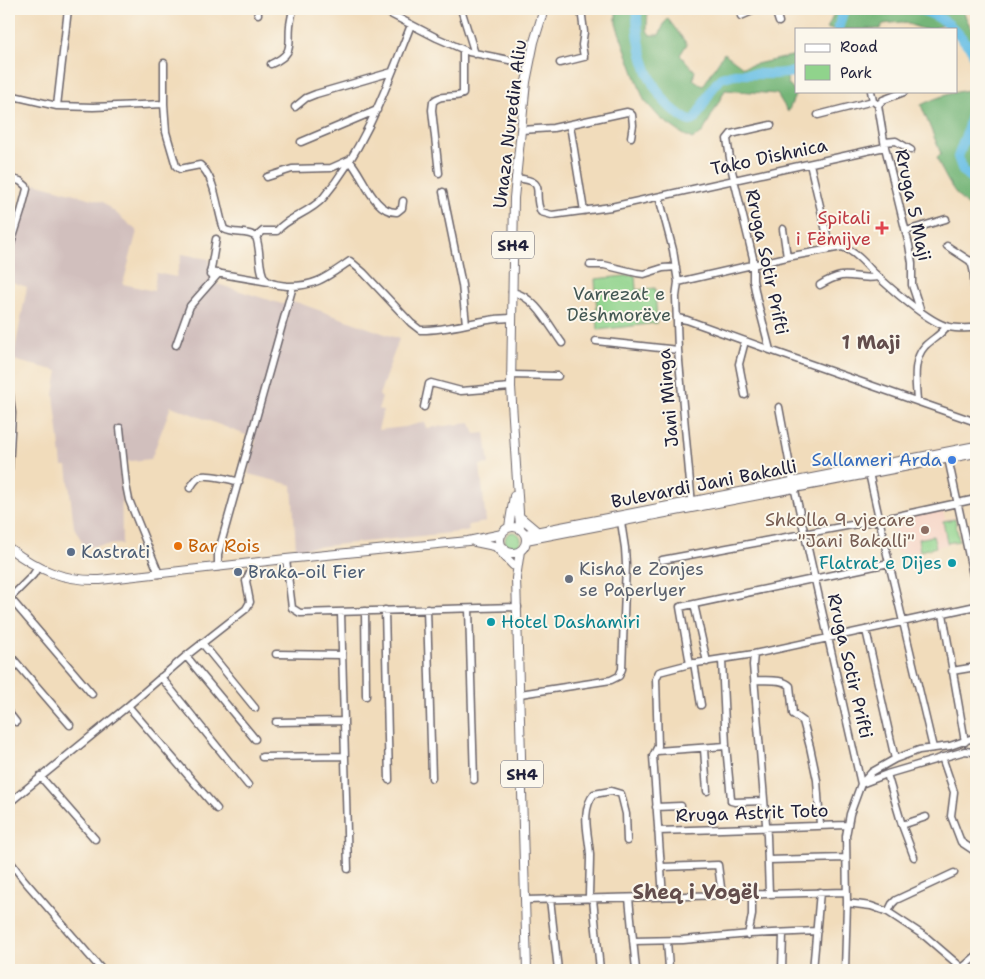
<svg xmlns="http://www.w3.org/2000/svg" width="985" height="979" font-family="'Shantell Sans',sans-serif">
<style>
.built{fill:#f6d2c3}
.industrial{fill:#d1bfbd}
.green{fill:#90d38c;stroke:#597a64}
.forest{fill:#74b578;stroke:#4b6c5a}
.lines{fill:none;stroke-linecap:round;stroke-linejoin:round}
.river{stroke:#69bfe5;stroke-width:10}
.minor-casing{stroke:#6a6368;stroke-width:9}
.major-casing{stroke:#6a6368;stroke-width:10}
.minor{stroke:#fff;stroke-width:6}
.major{stroke:#fff;stroke-width:8}
.health-dot{fill:#e0444e;stroke:#fbf7ec;stroke-width:2}
.shop-dot{fill:#3f7fe0;stroke:#fbf7ec;stroke-width:2}
.education-dot{fill:#8d6e63;stroke:#fbf7ec;stroke-width:2}
.food-dot{fill:#e8710a;stroke:#fbf7ec;stroke-width:2}
.service-dot{fill:#5c6f8a;stroke:#fbf7ec;stroke-width:2}
.culture-dot{fill:#0f9aa8;stroke:#fbf7ec;stroke-width:2}
.worship-dot{fill:#6b7280;stroke:#fbf7ec;stroke-width:2}
.labels{text-anchor:middle;dominant-baseline:central;stroke-width:4;stroke-linejoin:round;paint-order:stroke}
.shield{fill:#fbf7ec;stroke:#636270;stroke-width:1}
.shield-label{font-size:16px;font-weight:bold;fill:#22223b}
.street-label{font-size:18px;fill:#22223b;stroke:#fbf7ec}
.health-label{font-size:18px;fill:#be3a42;stroke:#fbf7ec;text-anchor:end}
.park-label{font-size:18px;fill:#435753;stroke:#fbf7ec}
.shop-label{font-size:18px;fill:#366cbe;stroke:#fbf7ec;text-anchor:end}
.education-label{font-size:18px;fill:#785e54;stroke:#fbf7ec;text-anchor:end}
.food-label{font-size:18px;fill:#c56008;stroke:#fbf7ec;text-anchor:start}
.service-label{font-size:18px;fill:#4e5e75;stroke:#fbf7ec;text-anchor:start}
.culture-label{font-size:18px;fill:#0d838f;stroke:#fbf7ec;text-anchor:end}
.worship-label{font-size:18px;fill:#5b616d;stroke:#fbf7ec;text-anchor:start}
.neighbourhood-label{font-size:19px;font-weight:bold;fill:#634e4d;stroke:#fbf7ec}
.quarter-label{font-size:20px;font-weight:bold;fill:#634e4d;stroke:#fbf7ec}
</style>
<rect width="100%" height="100%" fill="#fbf7ec"/>
<filter id="ink" filterUnits="userSpaceOnUse"><feTurbulence type="fractalNoise" baseFrequency=".02" numOctaves="2"/><feDisplacementMap in="SourceGraphic" scale="10" xChannelSelector="R" yChannelSelector="G"/><feConvolveMatrix kernelMatrix="1 2 1 2 8 2 1 2 1" color-interpolation-filters="sRGB"/></filter>
<filter id="wash" filterUnits="userSpaceOnUse"><feTurbulence type="fractalNoise" baseFrequency=".0096" numOctaves="4" result="noise"/><feDisplacementMap in="SourceGraphic" scale="20" xChannelSelector="R" yChannelSelector="G"/><feGaussianBlur stdDeviation="1.12" result="paint"/><feColorMatrix in="noise" values="0 0 0 0 0 0 0 0 0 0 0 0 0 0 0 0 0 1.4 0 .05"/><feComposite in="paint" operator="in"/></filter>
<g filter="url(#wash)">
<rect width="100%" height="100%" fill="#f1dcbb"/>
<path class="built" d="M943,509L945,519L955,517L960,541L911,554L897,553L891,519Z"/>
<path class="industrial" d="M35,183L103,202L137,231L123,284L154,291L156,273L176,277L182,254L209,259L214,283L282,304L296,302L399,339L379,395L382,398L378,409L383,410L378,430L405,427L425,422L426,428L471,423L475,434L485,433L489,464L480,465L486,522L468,525L469,531L296,549L292,485L248,474L256,439L171,406L151,459L121,462L122,544L81,547L82,542L74,527L67,466H62L54,395L58,371L13,360L27,287L9,281V260Z"/>
<path class="green" d="M635,275L636,290L655,288L657,323L598,330L595,279Z
M955,519L959,541L947,543L943,521Z
M505 540a8 8 0 1 1 16 0a8 8 0 1 1-16 0Z
M933,536L936,547L920,551L918,539Z"/>
<path class="forest" d="M616,9H648L647,30L650,35H659L665,22L668,19L687,44L680,55L695,71L693,79L703,86L724,53L743,67L796,55V71L786,72L788,84L796,93L788,112L777,94L725,90L703,132L692,139L681,133L660,118L644,100L616,24Z
M836,9H962L976,39V61C973,45 960,33 948,22L933,29H923L902,22L883,24L880,29H827Z
M976,89V210C959,205 943,174 937,158L941,154L921,105C939,96 957,91 976,89Z"/>
<g class="lines">
<path class="river" d="M637,9C636,42 645,80 668,105C674,111 680,115 687,120L690,121L695,119L712,89L721,78L734,74H775L796,72
M918,9C932,13 944,19 954,29
M838,29L844,9
M956,31L972,50L976,65
M976,96L967,132L958,157L963,171L976,183"/>
</g>
</g>
<g filter="url(#ink)">
<g class="lines">
<g class="minor-casing">
<path id="minor" d="M257,9L258,14
M381,9L437,38L469,52L529,64
M461,9L475,54
M775,9L779,22
M741,16L757,9
M560,63L584,57L582,45L584,32L581,9
M271,64C295,53 288,46 290,25C291,19 292,14 293,9
M871,91L873,101L878,105L885,147L909,245L912,263V285L920,309
M9,95L57,106L93,107L164,104L166,132L176,166L180,169L200,165C216,178 217,211 224,229C234,235 247,230 256,237C261,249 258,270 265,279C270,285 280,285 287,286C316,287 328,276 350,261L364,273L411,323L420,330C450,331 480,318 511,318
M164,104V63
M878,105L883,100L904,92
M57,106L68,9
M295,107L306,98L316,94L392,72
M818,115L873,101
M570,125L584,211
M521,130L553,128L627,112L630,113L632,115L633,125L631,137
M301,142L377,110
M885,142L896,141L911,150
M810,164L830,248
M439,173L432,110L433,102C440,93 454,99 463,94V50
M267,177L292,169L331,168L349,160C363,174 373,213 397,212L402,208L403,201
M9,178L20,181L26,186L27,189L21,212L9,250
M515,178C550,181 531,192 541,212L552,215L611,207L885,147
M443,192L462,285L466,324
M659,197L673,250L678,282L676,297L678,350L692,505
M783,229L787,257
M906,231L946,219
M256,237L263,231H277C286,218 310,213 323,198C366,147 387,85 411,25
M947,246L970,261
M976,259L970,261C977,272 972,285 976,297
M590,265H604L637,273L644,274L663,268L676,267
M210,272L269,282
M210,275L216,239
M678,282L787,257L842,247C854,251 864,262 872,271C888,286 929,323 949,327C958,329 968,328 976,328
M820,285C849,267 852,281 878,277
M512,292C535,296 549,325 562,343
M677,318L687,320L770,350L976,422
M596,341L678,350
M176,345L190,306L219,273
M770,350L757,300L753,280V258L732,171L727,139L731,134L771,125
M511,375L558,376
M9,388L12,413L9,469
M745,395L739,364L745,341
M917,401C916,383 912,360 925,346C932,339 941,335 946,327
M424,407L429,384L431,383L461,391L511,387
M779,407L793,482L861,784L887,774L965,751L973,752L976,755
M120,428L126,485L129,500L159,574
M948,458L976,589
M869,473L889,563L933,748
M190,488C193,484 196,477 202,476C210,475 230,479 239,482
M967,546L976,545
M286,559L292,608L300,613L518,607
M662,560L879,520L976,499
M218,567V554L293,286
M10,598L92,694
M9,599L33,575L38,567
M694,604L707,662
M427,609L432,778
M469,609L474,780
M385,610L389,780
M365,611L366,696
M341,612L348,869
M943,614L965,742
M866,630L895,759
M202,643L255,708
M9,654L70,725
M276,654L342,655
M754,654L753,665L767,836L769,894
M186,656L255,739
M722,660L726,746L731,799V801L735,802L764,801
M694,663L701,705
M690,664L680,607L889,563
M952,671L976,667
M161,677L248,785
M755,680C765,681 783,678 790,686L793,714L803,721L810,747L817,780L820,825
M520,694L611,680L619,676L622,669L626,564L625,548L621,522
M128,706L217,809
M9,713L16,722
M276,722L344,721
M704,749L707,791
M657,751L726,746
M262,757L345,756
M942,757L954,792L951,816L961,842L976,852
M887,774L902,825L914,857
M40,776L95,839
M9,803L128,706L186,656L246,609L250,602L246,581L254,563
M656,807L681,806
M902,825L926,817
M658,831L847,825
M9,860L24,880L102,970
M768,860L846,858
M662,867L718,865L722,895
M663,897L653,756L658,746L656,679L659,672L690,664L754,654L976,606
M629,898L636,970
M550,899L558,970
M589,899C589,884 590,870 590,855C589,835 580,811 594,794L611,791L621,794L626,814L627,841
M593,899L600,970
M526,900L847,892
M847,903L871,906L888,912L926,937L962,968
M888,912L892,904L896,900L954,873
M748,935L752,915V894
M633,941L683,940L750,934L817,931
M667,941L669,968L672,970
M782,970L783,933
M813,970L820,892
M845,970L847,903L846,836L850,814L861,784L872,772L895,759L919,750L950,746L976,737
M960,970L976,956"/>
</g>
<g class="major-casing">
<path id="major" d="M519,516L538,532
M509,527L514,496
M500 540a13 13 0 1 1 26 0a13 13 0 1 1-26 0Z
M520,528L511,387L514,198L526,82L534,42L544,9
M525,534L976,446
M526,540L976,453
M475,542L504,548
M9,548C38,570 63,581 100,580L286,559L468,541L502,534
M497,548L513,565
M520,551L516,578L527,970"/>
</g>
<use href="#minor" class="minor"/>
<use href="#major" class="major"/>
</g>
</g>
<path class="health-dot" d="M879.5 220.5h5v5h5v5h-5v5h-5v-5h-5v-5h5z"/>
<circle class="shop-dot" cx="952" cy="460" r="5"/>
<circle class="education-dot" cx="925" cy="530" r="5"/>
<circle class="food-dot" cx="178" cy="546" r="5"/>
<g class="service-dot">
<circle cx="71" cy="552" r="5"/>
<circle cx="238" cy="572" r="5"/>
</g>
<g class="culture-dot">
<circle cx="952" cy="563" r="5"/>
<circle cx="491" cy="622" r="5"/>
</g>
<circle class="worship-dot" cx="569" cy="579" r="5"/>
<g class="labels">
<g class="shield">
<rect x="492" y="231.5" width="42" height="27" rx="4"/>
<rect x="501" y="760.5" width="42" height="27" rx="4"/>
</g>
<g class="shield-label">
<text x="513" y="245">SH4</text>
<text x="522" y="774">SH4</text>
</g>
<g class="street-label">
<text transform="translate(510 124) rotate(-83)">Unaza Nuredin Aliu</text>
<text transform="translate(769 157) rotate(-12)">Tako Dishnica</text>
<text transform="translate(913 205) rotate(78)">Rruga 5 Maji</text>
<text transform="translate(767 262) rotate(78)">Rruga Sotir Prifti</text>
<text transform="translate(668 398) rotate(-95)">Jani Minga</text>
<text transform="translate(704 484) rotate(-11)">Bulevardi Jani Bakalli</text>
<text transform="translate(850 666) rotate(77)">Rruga Sotir Prifti</text>
<text transform="translate(752 813) rotate(-2)">Rruga Astrit Toto</text>
</g>
<g class="health-label">
<text x="871" y="218">Spitali<tspan x="871" dy="21">i Fëmijve</tspan></text>
</g>
<g class="park-label">
<text x="619" y="294">Varrezat e<tspan x="619" dy="21">Dëshmorëve</tspan></text>
</g>
<g class="shop-label">
<text x="942" y="460">Sallameri Arda</text>
</g>
<g class="education-label">
<text x="915" y="520">Shkolla 9 vjecare<tspan x="915" dy="21">"Jani Bakalli"</tspan></text>
</g>
<g class="food-label">
<text x="188" y="546">Bar Rois</text>
</g>
<g class="service-label">
<text x="81" y="552">Kastrati</text>
<text x="248" y="572">Braka-oil Fier</text>
</g>
<g class="culture-label">
<text x="942" y="563">Flatrat e Dijes</text>
<text x="501" y="622" text-anchor="start">Hotel Dashamiri</text>
</g>
<g class="worship-label">
<text x="579" y="569">Kisha e Zonjes<tspan x="579" dy="21">se Paperlyer</tspan></text>
</g>
<g class="neighbourhood-label">
<text x="871" y="342">1 Maji</text>
</g>
<g class="quarter-label">
<text x="696" y="892">Sheq i Vogël</text>
</g>
</g>
<rect width="985" height="979" fill="none" stroke="#fbf7ec" stroke-width="30"/>
<rect x="795" y="28" width="162" height="65" fill="#fbf7ec" stroke="#a4a2a5"/>
<rect x="805" y="44" width="25" height="8" fill="#ffffff" stroke="#a4a2a5"/>
<text x="840" y="52" font-size="15" fill="#22223b">Road</text>
<rect x="805" y="65" width="25" height="15" fill="#90d38c" stroke="#a4a2a5"/>
<text x="840" y="78" font-size="15" fill="#22223b">Park</text>
</svg>
